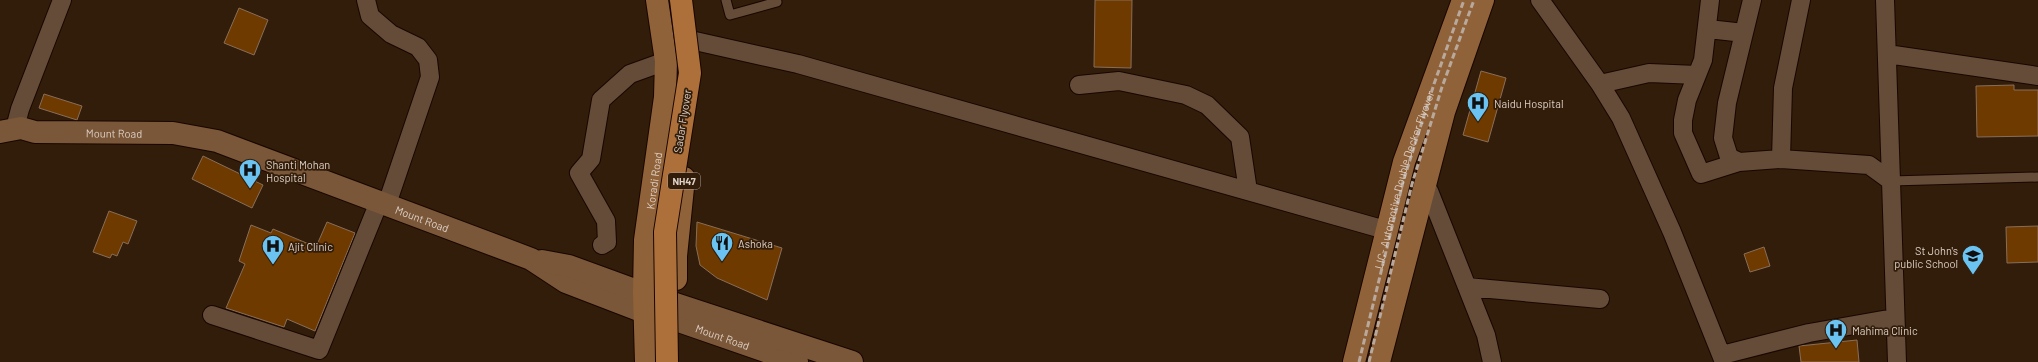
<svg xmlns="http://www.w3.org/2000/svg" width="2038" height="362" font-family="Barlow,sans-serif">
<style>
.building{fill:#6f3a00;stroke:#886e5a}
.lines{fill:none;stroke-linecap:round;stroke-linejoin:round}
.lane-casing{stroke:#190600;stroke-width:11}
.street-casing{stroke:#190600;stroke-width:20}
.secondary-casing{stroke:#190600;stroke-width:24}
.primary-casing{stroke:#190600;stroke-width:24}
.lane{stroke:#644c38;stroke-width:9}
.street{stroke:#644c38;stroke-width:18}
.secondary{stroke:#7a5739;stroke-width:22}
.primary{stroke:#90623a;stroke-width:22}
.rail{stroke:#b8a99c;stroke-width:3;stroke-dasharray:6 3;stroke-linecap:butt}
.highway-bridge-casing{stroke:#190600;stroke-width:24;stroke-linecap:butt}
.highway-bridge{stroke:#ae703b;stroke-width:22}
.labels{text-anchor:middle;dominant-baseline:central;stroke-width:3.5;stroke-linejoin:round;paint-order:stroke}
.shield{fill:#321d0a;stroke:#aa9a8d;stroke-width:1}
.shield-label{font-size:10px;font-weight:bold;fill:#ded0c5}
.poi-label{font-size:11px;fill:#ded0c5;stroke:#321d0a;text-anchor:start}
.street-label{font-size:11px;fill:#ded0c5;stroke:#321d0a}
</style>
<rect width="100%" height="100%" fill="#321d0a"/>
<path class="building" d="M1095,0H1132L1131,68L1094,67Z
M239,8L268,20L254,55L224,43Z
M1481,71L1506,78L1488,142L1463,135Z
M2014,85V90H2038V136L1977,137L1976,86Z
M44,94L82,106L77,120L39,108Z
M203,156L263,185L252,208L192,179Z
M109,211L137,221L128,244L123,242L117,256L112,254L110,258L93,252Z
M327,222L355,233L315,331L287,319L284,327L226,308L245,264L239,261L251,225L271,233L273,229L316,247Z
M697,222L782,248L767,300L717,278L700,265L696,246Z
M2038,226V262L2007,263L2006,227Z
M1764,247L1770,266L1750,272L1744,254Z
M1857,340L1859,362H1801L1799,346Z"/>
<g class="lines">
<g class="lane-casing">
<path id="lane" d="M726,0L730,15L777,2L776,0
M1891,181L2038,177"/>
</g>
<g class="street-casing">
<path id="street" d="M366,0L370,16L391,34L418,47L428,60L430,77L387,204
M1540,0L1600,84L1621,118L1672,232L1724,362
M1710,0L1703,60L1687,100L1683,120V133L1701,174L1739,162
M1752,0L1727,103L1723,138L1729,157L1739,162L1781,159
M1801,0L1783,88L1781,159L1869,165L1891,181
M1885,0L1897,362
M1708,29L1744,33
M695,41L798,64L1382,229
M1887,54L2038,76
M1600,84L1649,73L1697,75
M1079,85L1119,81L1186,95L1207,105L1240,137L1248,191
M15,128L20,109L62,0
M1429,191L1486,335L1492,362
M602,245L607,242L606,221L579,173L591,159L601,100L630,74L666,61
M1467,287L1600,299
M212,315L319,350L379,202
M1722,355L1809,333L1894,318"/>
</g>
<g class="secondary-casing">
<g id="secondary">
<path id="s1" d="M0,132L21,128L35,132L173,133L217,141L531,259L566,282L644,312L676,320L797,362"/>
<path d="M542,261L569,266L654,297L852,362"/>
</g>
</g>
<g class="primary-casing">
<g id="primary">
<path d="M676,279V256L684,178"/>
<path id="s2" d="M646,362L644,293L645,240L665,97L666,61L657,0"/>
<path id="s3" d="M1354,362L1404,162L1463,0"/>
<path d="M1379,362L1444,112L1483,0"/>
</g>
</g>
<use href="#lane" class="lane"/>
<use href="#street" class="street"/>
<use href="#secondary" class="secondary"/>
<use href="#primary" class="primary"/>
<path class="rail" d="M1359,362L1403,182L1434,84L1464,0
M1369,362L1412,184L1442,87L1474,0"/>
<g class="highway-bridge-casing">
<path id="highway-bridge" d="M667,362L665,232L690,73L681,0"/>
</g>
<use href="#highway-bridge" class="highway-bridge"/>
</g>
<defs>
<g id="hospital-pin" transform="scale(1.15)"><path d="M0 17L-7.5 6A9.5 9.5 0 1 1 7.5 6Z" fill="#6ac3f1" stroke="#321d0a"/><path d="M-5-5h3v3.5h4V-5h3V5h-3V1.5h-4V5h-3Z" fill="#111"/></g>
<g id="restaurant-pin" transform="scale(1.15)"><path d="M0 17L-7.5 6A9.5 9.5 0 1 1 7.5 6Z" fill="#6ac3f1" stroke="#321d0a"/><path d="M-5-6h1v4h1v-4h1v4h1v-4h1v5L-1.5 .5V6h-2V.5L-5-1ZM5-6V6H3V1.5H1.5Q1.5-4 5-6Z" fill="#111"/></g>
<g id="school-pin" transform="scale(1.15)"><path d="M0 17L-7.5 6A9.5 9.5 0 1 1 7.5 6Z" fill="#6ac3f1" stroke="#321d0a"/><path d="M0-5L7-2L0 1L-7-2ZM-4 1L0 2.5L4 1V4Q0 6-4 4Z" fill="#111"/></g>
</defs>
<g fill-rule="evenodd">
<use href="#hospital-pin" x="1478" y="103"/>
<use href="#hospital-pin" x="250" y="170"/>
<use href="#restaurant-pin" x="722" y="243"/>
<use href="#hospital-pin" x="273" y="246"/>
<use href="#school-pin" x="1973" y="256"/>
<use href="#hospital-pin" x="1836" y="330"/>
</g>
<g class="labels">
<rect class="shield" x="668" y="173" width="32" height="16" rx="3"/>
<g class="shield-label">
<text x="684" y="181">NH47</text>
</g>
<g class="poi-label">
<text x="1494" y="103">Naidu Hospital</text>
<text x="266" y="164">Shanti Mohan<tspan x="266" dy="13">Hospital</tspan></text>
<text x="738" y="243">Ashoka</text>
<text x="288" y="246">Ajit Clinic</text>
<text x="1958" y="250" text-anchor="end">St John's<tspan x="1958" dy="13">public School</tspan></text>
<text x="1852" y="330">Mahima Clinic</text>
</g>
<g class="street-label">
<text transform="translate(682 121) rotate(-81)">Sadar Flyover</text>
<text stroke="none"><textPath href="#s1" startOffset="115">Mount Road</textPath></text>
<text stroke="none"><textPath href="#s3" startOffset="189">LIC- Automotive Double Decker Flyover</textPath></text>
<text stroke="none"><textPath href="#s2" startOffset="182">Koradi Road</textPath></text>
<text stroke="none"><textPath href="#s1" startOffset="438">Mount Road</textPath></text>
<text stroke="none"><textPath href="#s1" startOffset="762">Mount Road</textPath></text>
</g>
</g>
</svg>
